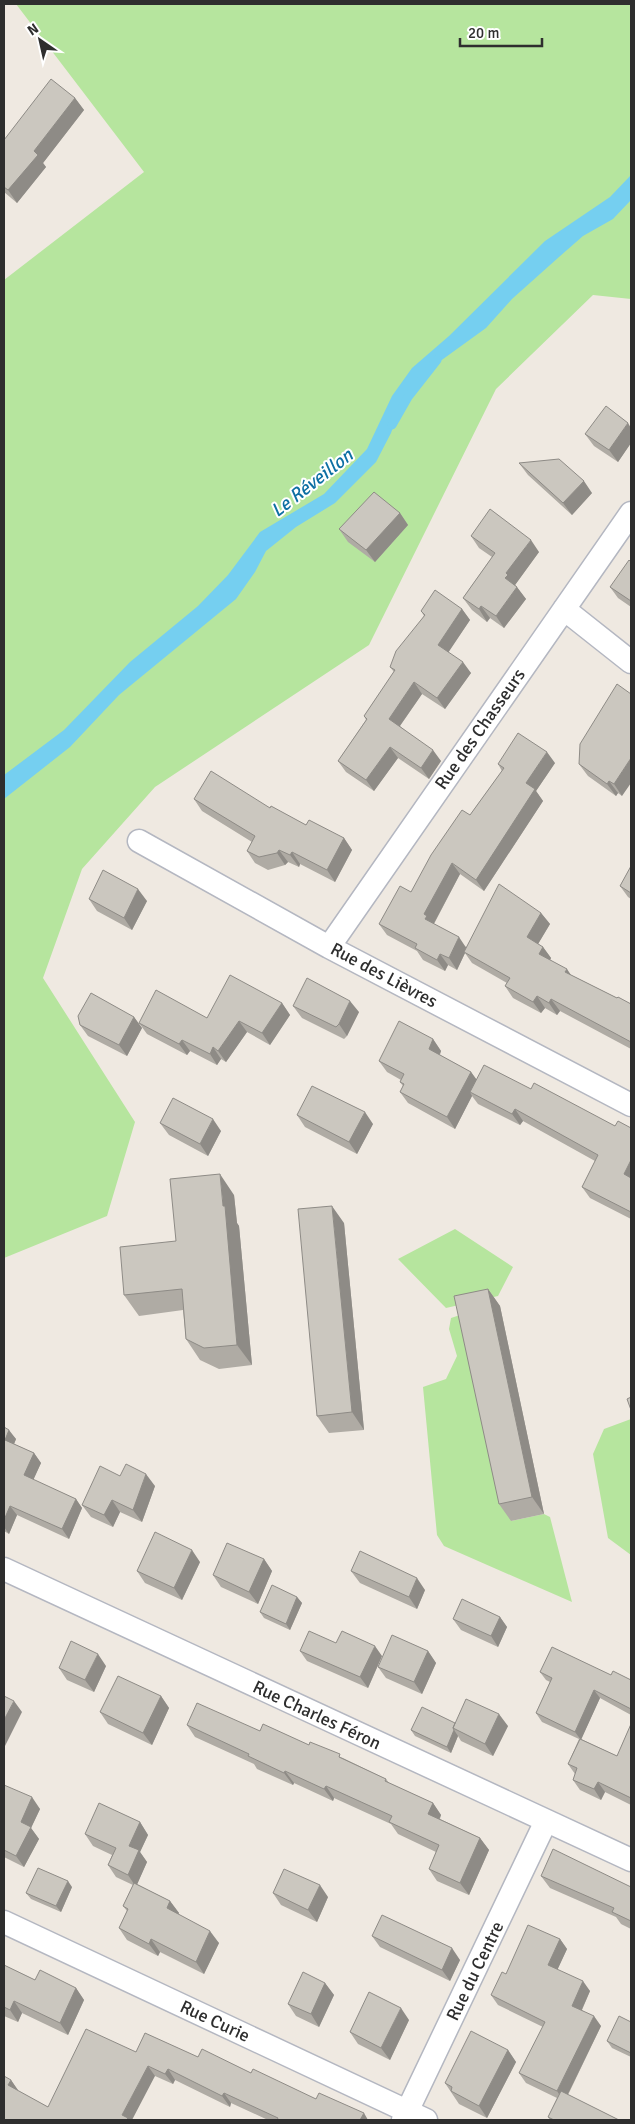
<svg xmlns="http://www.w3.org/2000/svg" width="635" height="2124" font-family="Signika,sans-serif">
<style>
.green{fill:#b6e59e}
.water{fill:#75cff0}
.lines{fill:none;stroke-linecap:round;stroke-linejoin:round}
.stream{stroke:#75cff0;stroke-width:9}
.minor-casing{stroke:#b4b7c1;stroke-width:25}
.minor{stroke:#fff;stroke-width:22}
.wall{fill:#afaba4}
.shaded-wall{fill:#8e8b86}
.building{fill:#cbc7bf;stroke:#8e8b86}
.labels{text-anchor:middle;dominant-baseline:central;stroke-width:4;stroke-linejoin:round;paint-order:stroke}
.street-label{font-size:18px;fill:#2e2e2e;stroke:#fff}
.water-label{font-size:19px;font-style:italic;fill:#0d6fa3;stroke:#fff}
</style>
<rect width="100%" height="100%" fill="#efe9e1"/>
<path class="green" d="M16,4H631V299L593,295L496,389L369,645L155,787L82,869L43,978L135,1122L107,1216L4,1258V280L144,172Z
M455,1229L513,1267L498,1296L446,1308L398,1259Z
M466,1313L511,1521L544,1514L550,1517L572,1602L444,1546L437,1535L423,1387L446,1379L457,1356L449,1329L451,1318Z
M631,1419V1555L608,1538L593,1454L604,1429Z"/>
<path class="water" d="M631,175V200L613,219L583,236L559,257L512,299L486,328L421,375L401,404L391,433L376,462L335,503L296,527L266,551L255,572L236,599L119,695L70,747L4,799V775L64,730L130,662L198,606L228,575L260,532L324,494L367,449L392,396L412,368L449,336L545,241L610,197Z"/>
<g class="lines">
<path class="stream" d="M392,425L408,397L437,360"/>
<g class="minor-casing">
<path id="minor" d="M564,609L631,662
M139,841L329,947L631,1105
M329,947L631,513
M4,1569L631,1860
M4,1922L426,2120
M403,2120L546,1821"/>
</g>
<use href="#minor" class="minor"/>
</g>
<path class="wall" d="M75,98L84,110L43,163L46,167L17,203L4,192V140Z
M631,428V443L618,462L594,446L585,434Z
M519,463L592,493L572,515L528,475Z
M400,513L408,525L375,562L348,542L339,529Z
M471,536L539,552L515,585L526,599L504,628L490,618L487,622L472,610L463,598L492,557L479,548Z
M631,562V607L618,598L610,587Z
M462,609L470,620L448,652L471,673L445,709L422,694L400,726L441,761L429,779L398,758L374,791L346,772L338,761L366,720L364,716L394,672L390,667L424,616L421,611Z
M617,684L622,796L618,793L616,796L588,776L579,764Z
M555,763L536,791L543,801L484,891L460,874L434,924L466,947L541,913L550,924L538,944L543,947L551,958L550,960L571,975L617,998L631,1004V1049L560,1011L557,1015L545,1008L541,1013L513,998L505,986L507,983L472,963L465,953L457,970L448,965L445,971L423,960L417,951L387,935L379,924L411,892L470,815L502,771L498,764Z
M194,799L270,808L306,825L344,838L352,850L335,882L300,864L299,867L288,862L285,865L268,870L255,863L247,851L252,842L202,811Z
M631,866V899L628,897L620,886Z
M89,899L147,901L132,930L97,911Z
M282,1003L290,1015L270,1045L247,1032L226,1062L221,1059L217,1065L190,1051L187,1055L147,1034L139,1023L207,1018Z
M293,1006L359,1012L347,1036L344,1039L302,1018Z
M134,1017L142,1028L127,1056L88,1036L80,1025Z
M433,1039L441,1051L440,1055L471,1072L476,1079L531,1089L615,1126L631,1128V1219L590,1198L582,1187L595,1161L523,1121L520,1125L478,1104L472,1096L455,1129L408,1103L400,1092L403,1086L400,1082L401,1080L387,1072L379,1061Z
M297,1115L373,1124L357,1154L305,1127Z
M160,1123L221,1131L208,1156L169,1135Z
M234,1195L237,1223L239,1226L252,1365L219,1369L200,1360L186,1339L183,1310L139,1316L124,1295L176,1241Z
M344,1223L364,1430L329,1433L317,1416Z
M488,1289L500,1306L544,1514L511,1521L499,1504Z
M4,1427L16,1439L14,1444L34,1453L41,1463L33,1480L76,1499L82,1508L69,1539L17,1515L9,1534L4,1531Z
M120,1476L155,1486L142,1522L120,1512L113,1527L91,1517L82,1505Z
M264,1559L272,1571L258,1604L221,1587L213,1575Z
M200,1562L182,1600L145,1583L137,1571Z
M351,1571L425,1590L417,1609L360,1583Z
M297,1597L302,1603L290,1630L264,1618L260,1612Z
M500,1617L507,1627L498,1647L461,1630L453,1619Z
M336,1643L382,1656L368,1688L307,1661L300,1651Z
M428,1651L436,1663L422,1694L386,1678L378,1667Z
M106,1666L94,1692L67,1680L59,1668Z
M540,1672L611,1675L631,1680V1715L600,1698L581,1739L617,1756L631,1724V1805L605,1792L601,1800L580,1790L573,1780L575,1774L568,1764L579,1739L542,1722L536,1713L550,1682L546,1680Z
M161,1696L169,1708L152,1745L108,1724L100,1712Z
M455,1723L508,1726L493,1756L461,1741L458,1736L451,1753L415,1736L411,1730Z
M187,1725L260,1731L309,1745L343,1758L386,1779L389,1783L433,1803L441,1815L440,1819L480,1838L489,1850L469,1895L437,1881L429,1869L436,1852L398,1834L391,1824L334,1798L333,1801L294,1783L293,1785L257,1769L254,1764L195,1737Z
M4,1785L40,1809L31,1828L39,1839L24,1867L4,1857Z
M140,1822L148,1835L140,1852L147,1862L137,1884L170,1901L179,1913L178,1914L219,1943L204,1974L160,1952L158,1956L127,1940L119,1928L127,1911L123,1906L133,1885L116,1877L108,1865L112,1855L93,1846L85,1834Z
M541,1876L631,1887V1929L621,1924L616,1917L550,1888Z
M72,1887L61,1912L31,1899L26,1893Z
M273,1893L328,1897L317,1922L281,1905Z
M372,1936L460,1960L450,1981L380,1947Z
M560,1939L567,1949L557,1970L590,1991L582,2010L601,2026L568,2095L619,2120H550L548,2117L557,2098L526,2083L519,2073L543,2027L498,2005L491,1995L506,1974Z
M4,1965L35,1980L76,1988L84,2000L68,2035L22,2013L18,2022L4,2016Z
M325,1983L334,1995L319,2027L296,2016L288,2004Z
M409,2020L390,2060L358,2044L350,2032Z
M631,2022V2057L612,2048L607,2041Z
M508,2050L516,2062L487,2118L459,2104L445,2083Z
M136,2052L198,2057L251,2073L368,2120H268L231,2103L230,2107L175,2080L173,2084L155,2076L4,2120L11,2080L18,2091L48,2107Z"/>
<path class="shaded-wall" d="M75,98L84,110L43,163L46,167L17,203L8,190L34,151Z
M628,423L631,428V443L618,462L609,450Z
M584,481L592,493L572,515L563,503Z
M400,513L408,525L375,562L366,550Z
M531,540L539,552L515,585L516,587L505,578L506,573Z
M517,587L526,599L504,628L496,616Z
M481,606L490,618L487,622L479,609Z
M462,609L470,620L446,656L438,645Z
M463,662L471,673L445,709L437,698Z
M414,682L422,694L397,730L389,719Z
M390,747L398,758L374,791L366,780Z
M433,750L441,761L429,779L421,768Z
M547,752L555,763L536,791L543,801L484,891L476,880L526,783Z
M631,758V783L622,796L614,784Z
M609,781L618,793L616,796L607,784Z
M344,838L352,850L335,882L327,870Z
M279,850L288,862L285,865L277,853Z
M292,852L300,864L299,867L290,855Z
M452,863L460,874L433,925L425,919L424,914Z
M138,889L147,901L132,930L124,918Z
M541,913L550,924L535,949L527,937Z
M459,937L467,949L464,952L465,953L457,970L449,958Z
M543,947L551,958L547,966L539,954Z
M440,954L448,965L445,971L437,960Z
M567,969L575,981L565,972Z
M537,996L545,1008L541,1013L533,1002Z
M551,999L560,1011L557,1015L549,1003Z
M350,1001L359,1012L347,1036L339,1024Z
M282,1003L290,1015L270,1045L262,1033Z
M134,1017L142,1028L127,1056L119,1045Z
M239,1021L247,1032L226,1062L218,1051Z
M433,1039L441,1051L437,1060L429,1049Z
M182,1040L190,1051L187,1055L179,1044Z
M213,1047L221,1059L217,1065L210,1054Z
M471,1072L479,1083L470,1092L472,1096L455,1129L447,1117Z
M515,1109L523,1121L520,1125L512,1114Z
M365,1112L373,1124L357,1154L349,1142Z
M213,1119L221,1131L208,1156L200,1144Z
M631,1160V1185L624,1174Z
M220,1174L234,1195L237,1223L239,1226L252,1365L237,1345Z
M332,1206L344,1223L364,1430L352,1412Z
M488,1289L500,1306L544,1514L532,1497Z
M9,1430L16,1439L12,1449L5,1440Z
M34,1453L41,1463L31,1485L24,1475Z
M146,1474L155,1486L142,1522L133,1510Z
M76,1499L82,1508L69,1539L62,1529Z
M112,1500L120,1512L113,1527L104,1515Z
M10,1506L17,1515L9,1534L4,1527V1520Z
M192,1550L200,1562L182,1600L174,1588Z
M264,1559L272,1571L258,1604L249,1592Z
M417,1578L425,1590L417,1609L409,1597Z
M297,1597L302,1603L290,1630L286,1624Z
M500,1617L507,1627L498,1647L491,1636Z
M375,1646L382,1656L368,1688L360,1677Z
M428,1651L436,1663L422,1694L414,1682Z
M98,1654L106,1666L94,1692L85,1680Z
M594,1690L600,1698L581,1740L575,1732Z
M161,1696L169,1708L152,1745L143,1733Z
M14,1701L22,1712L4,1748V1720Z
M499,1714L508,1726L493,1756L485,1744Z
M454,1730L458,1736L451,1753L447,1747Z
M285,1771L294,1783L293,1785L284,1773Z
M598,1782L605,1792L601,1800L594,1789Z
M326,1786L334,1798L333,1801L324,1789Z
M32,1797L40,1809L31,1828L39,1839L24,1867L16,1856L21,1822Z
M433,1803L441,1815L436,1826L428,1814Z
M140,1822L148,1835L140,1852L147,1862L136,1887L128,1875L129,1846Z
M480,1838L489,1850L469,1895L460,1883Z
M68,1881L72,1887L61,1912L56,1906Z
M320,1885L328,1897L317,1922L308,1910Z
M170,1901L179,1913L175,1920L167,1908Z
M210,1931L219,1943L204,1974L196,1962Z
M151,1939L160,1952L158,1956L149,1944Z
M560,1939L567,1949L555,1975L548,1965Z
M452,1948L460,1960L450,1981L442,1970Z
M583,1981L590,1991L579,2016L572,2006Z
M325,1983L334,1995L319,2027L311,2014Z
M76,1988L84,2000L68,2035L60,2023Z
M14,2001L22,2013L18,2022L10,2010Z
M401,2008L409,2020L390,2060L381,2048Z
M594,2016L601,2026L564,2102L557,2091Z
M508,2050L516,2062L487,2118L479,2106Z
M148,2066L155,2076L132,2120H126L122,2115Z
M168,2069L175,2080L173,2084L165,2074Z
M11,2080L18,2090L16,2096L8,2085Z
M224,2093L231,2103L230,2107L222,2096Z
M364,2113L368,2120H360Z"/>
<path class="building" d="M51,79L75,98L34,151L38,155L8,190L4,187V140Z
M606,406L628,423L609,450L585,434Z
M559,459L584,481L563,503L519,463Z
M374,492L400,513L366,550L339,529Z
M490,509L531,540L506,573L508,575L505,578L517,587L496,616L481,606L479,609L463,598L495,553L471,536Z
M629,560L631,562V601L610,587Z
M435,590L462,609L438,645L463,662L437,698L414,682L389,719L433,750L421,768L390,747L366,780L338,761L367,719L364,716L395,670L390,667L396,651L425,615L421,611Z
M617,684L631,694V758L614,784L609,781L607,784L579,764L580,744Z
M518,733L547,752L526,783L535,789L476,880L452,863L424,914L427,916L425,919L459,937L449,958L440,954L437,960L415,948L417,944L379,924L400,886L411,892L431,855L462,810L470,815L504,768L498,764Z
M211,771L270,808L271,806L306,825L309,820L344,838L327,870L292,852L290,855L279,850L277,853L259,857L247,851L255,836L194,799Z
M631,866V893L620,886Z
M103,870L138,889L124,918L89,899Z
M499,884L541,913L527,937L543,947L539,954L567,969L565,972L617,998L618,997L631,1004V1042L551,999L549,1003L537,996L533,1002L505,986L510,978L464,952Z
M230,975L282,1003L262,1033L239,1021L218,1051L213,1047L210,1054L182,1040L179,1044L139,1023L156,990L207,1018Z
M307,978L350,1001L339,1024L336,1027L293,1006Z
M91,993L134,1017L119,1045L80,1025L78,1016Z
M399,1021L433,1039L429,1049L471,1072L447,1117L400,1092L404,1084L400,1082L404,1074L379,1061Z
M484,1065L531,1089L534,1083L615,1126L618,1121L631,1128V1160L624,1174L631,1178V1212L582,1187L598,1155L515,1109L512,1114L470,1092Z
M312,1086L365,1112L349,1142L297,1115Z
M173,1098L213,1119L200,1144L160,1123Z
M220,1174L223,1206H225L237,1345L204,1348L186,1339L182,1289L124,1295L120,1247L176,1241L170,1179Z
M332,1206L352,1412L317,1416L298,1209Z
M488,1289L532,1497L499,1504L454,1296Z
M631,1397V1410L627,1399Z
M4,1427L9,1430L5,1440L34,1453L24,1475L76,1499L62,1529L10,1506L4,1520Z
M126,1464L146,1474L133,1510L112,1500L104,1515L82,1505L100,1466L120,1476Z
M155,1532L192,1550L174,1588L137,1571Z
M227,1543L264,1559L249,1592L213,1575Z
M360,1551L417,1578L409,1597L351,1571Z
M272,1585L297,1597L286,1624L260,1612Z
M462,1599L500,1617L491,1636L453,1619Z
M309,1631L336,1643L342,1631L375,1646L360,1677L300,1651Z
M392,1635L428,1651L414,1682L378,1667Z
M71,1641L98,1654L85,1680L59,1668Z
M552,1647L611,1675L613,1671L631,1680V1709L594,1690L575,1732L536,1713L552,1678L540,1672Z
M118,1676L161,1696L143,1733L100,1712Z
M4,1696L14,1701L4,1720Z
M466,1699L499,1714L485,1744L453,1728Z
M197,1703L260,1731L263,1724L309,1745L310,1742L340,1754L339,1757L386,1779L385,1781L433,1803L428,1814L480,1838L460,1883L429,1869L439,1845L389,1822L392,1816L326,1786L324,1789L285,1771L284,1773L248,1756L249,1754L187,1725Z
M422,1707L455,1723L453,1728L454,1730L447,1747L411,1730Z
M631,1724V1798L598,1782L594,1789L573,1780L577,1768L568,1764L580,1739L617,1756Z
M4,1785L32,1797L21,1822L31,1827L16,1856L4,1850Z
M99,1803L140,1822L129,1846L139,1850L128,1875L108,1865L116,1848L85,1834Z
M553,1849L631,1887V1921L612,1912L614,1908L541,1876Z
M38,1868L68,1881L56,1906L26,1893Z
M284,1869L320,1885L308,1910L273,1893Z
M134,1883L170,1901L167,1908L210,1931L196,1962L151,1939L149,1944L119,1928L128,1909L123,1906Z
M382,1915L452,1948L442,1970L372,1936Z
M528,1925L560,1939L548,1965L583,1981L572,2006L594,2016L557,2091L519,2073L545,2022L491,1995L502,1972L506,1974Z
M4,1965L35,1980L40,1970L76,1988L60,2023L14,2001L10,2010L4,2007Z
M303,1972L325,1983L311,2014L288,2004Z
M369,1992L401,2008L381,2048L350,2032Z
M619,2016L631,2022V2053L607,2041Z
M86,2029L136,2052L145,2033L198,2057L202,2049L251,2073L253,2069L316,2099L319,2093L364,2113L360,2120H277L278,2118L224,2093L222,2096L168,2069L165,2074L148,2066L122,2115L128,2118L126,2120H4V2076L11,2080L8,2085L48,2107Z
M471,2031L508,2050L479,2106L451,2091L452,2087L445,2083Z
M561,2091L619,2120H554L548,2117Z"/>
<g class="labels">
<g class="street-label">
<text transform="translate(480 729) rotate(-55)">Rue des Chasseurs</text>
<text transform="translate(384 975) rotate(28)">Rue des Lièvres</text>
<text transform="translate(317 1715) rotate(25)">Rue Charles Féron</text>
<text transform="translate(475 1971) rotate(-64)">Rue du Centre</text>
<text transform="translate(215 2021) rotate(25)">Rue Curie</text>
</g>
<g class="water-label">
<text transform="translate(312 483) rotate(-38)">Le Réveillon</text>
</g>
</g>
<rect width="635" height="2124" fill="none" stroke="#2e2e2e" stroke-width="10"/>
<g transform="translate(40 40) rotate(326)" stroke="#ffffff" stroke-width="4" paint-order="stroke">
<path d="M0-4L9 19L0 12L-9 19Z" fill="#2e2e2e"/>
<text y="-8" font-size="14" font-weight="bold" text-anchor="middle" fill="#2e2e2e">N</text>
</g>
<path d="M460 38v8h82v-8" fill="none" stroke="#2e2e2e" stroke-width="2.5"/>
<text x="468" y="38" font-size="15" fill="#2e2e2e" stroke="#ffffff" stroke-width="4" paint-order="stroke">20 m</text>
</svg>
